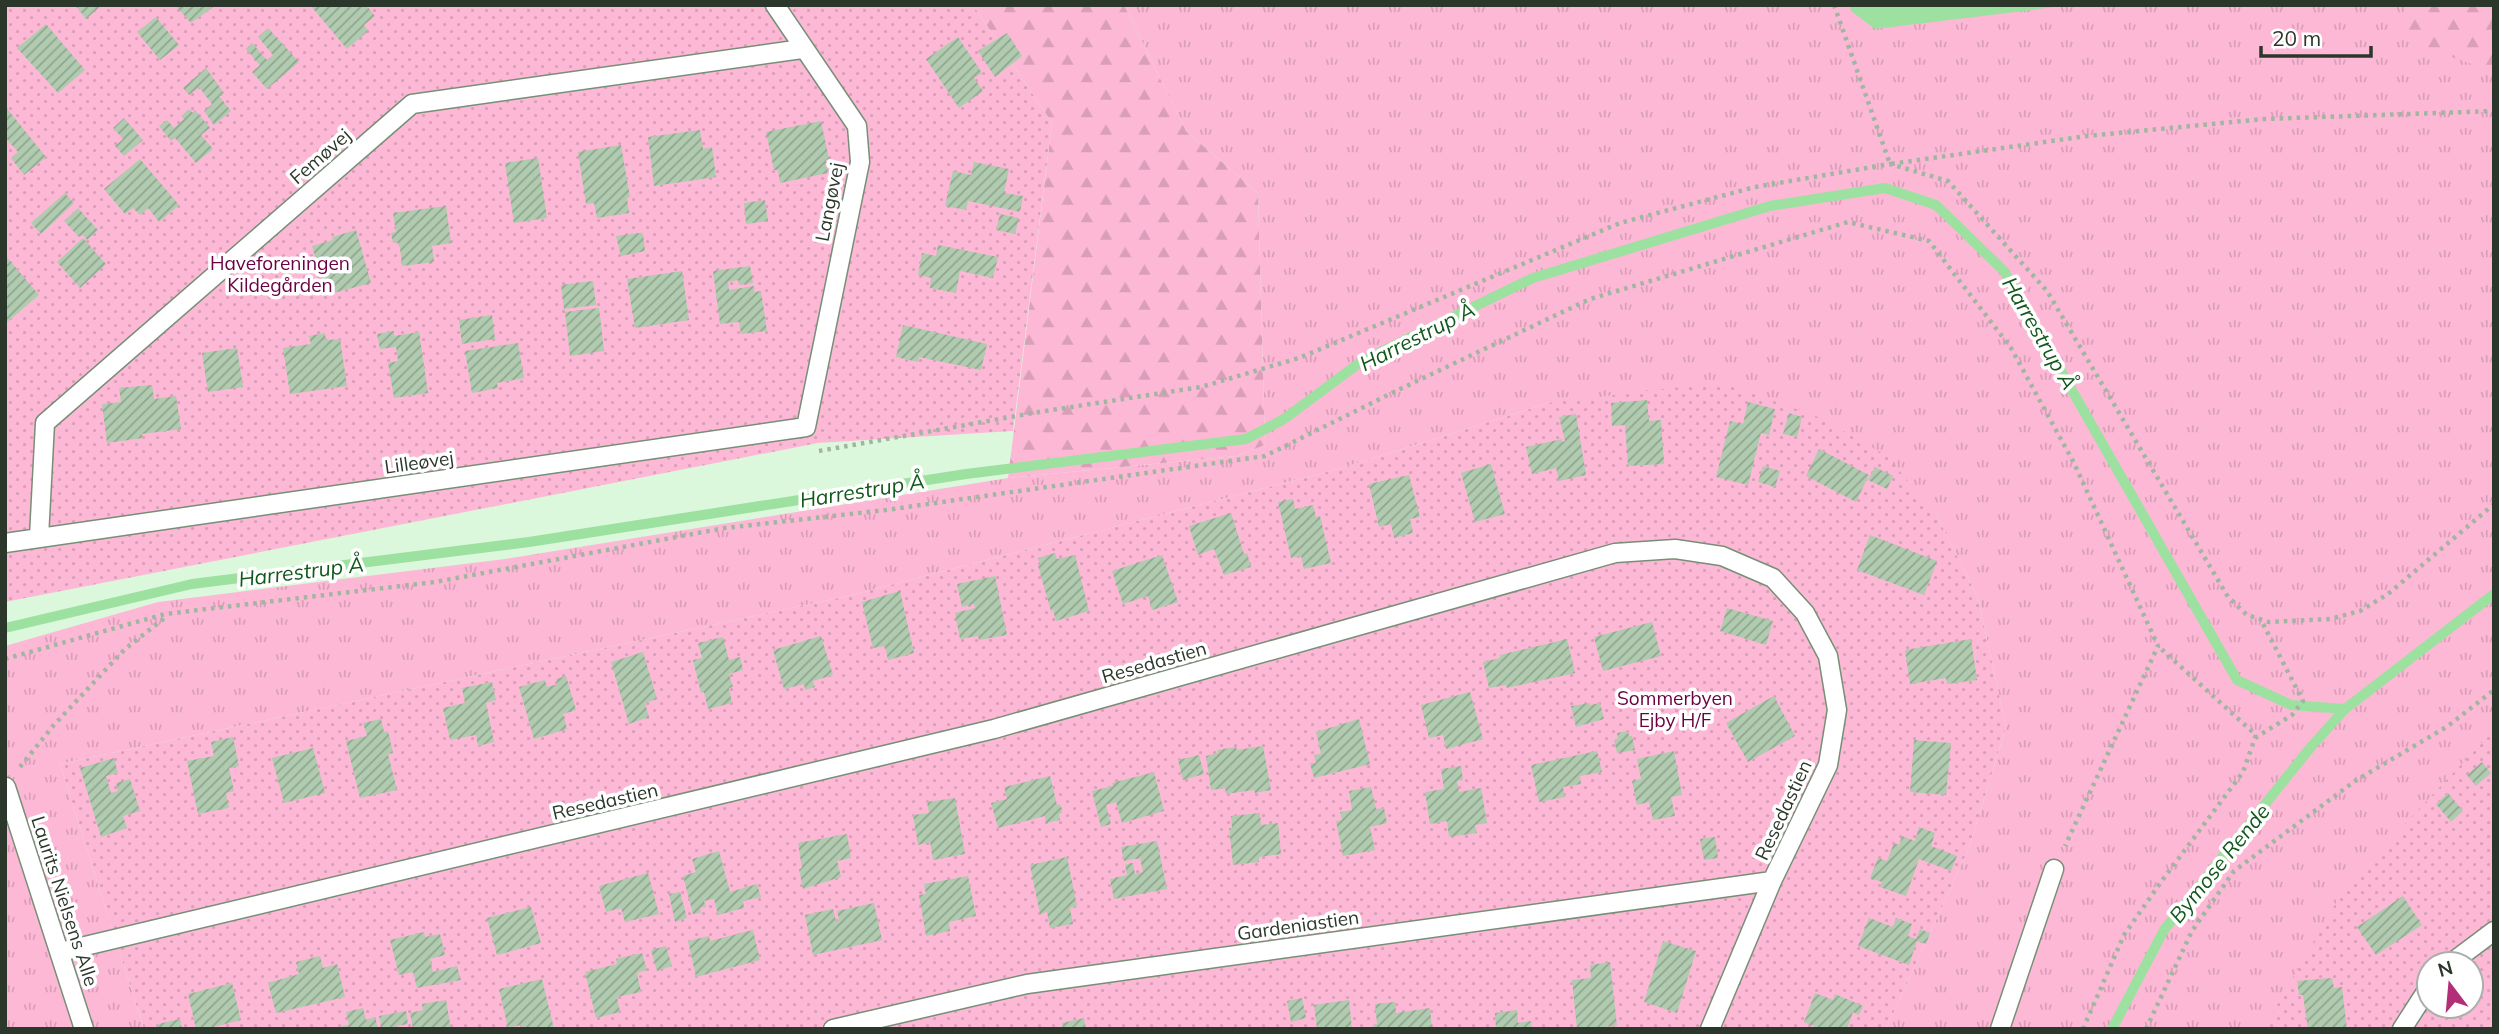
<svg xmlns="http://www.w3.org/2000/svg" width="2499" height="1034" font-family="Mulish,sans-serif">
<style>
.grass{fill:url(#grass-tufts)}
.forest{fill:url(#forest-firs)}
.garden{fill:url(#garden-dots);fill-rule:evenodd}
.water{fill:#9ce19f}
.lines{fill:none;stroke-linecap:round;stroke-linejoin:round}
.stream{stroke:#9ce19f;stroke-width:10}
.building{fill:url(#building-hatch)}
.service-casing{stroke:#768f76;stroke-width:21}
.path{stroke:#a0b6a0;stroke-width:4.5;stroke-dasharray:3.5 5;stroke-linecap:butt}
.service{stroke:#fff;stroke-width:18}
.labels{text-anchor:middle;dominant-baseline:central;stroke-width:7;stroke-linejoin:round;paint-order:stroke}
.street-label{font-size:19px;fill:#2c372c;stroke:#fff}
.park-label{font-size:19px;fill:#6b0042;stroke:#fff}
.water-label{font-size:21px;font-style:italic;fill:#10581b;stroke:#fff}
</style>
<defs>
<pattern id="grass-tufts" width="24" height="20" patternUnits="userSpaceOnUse" patternTransform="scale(1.75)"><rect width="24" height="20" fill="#fdb8d6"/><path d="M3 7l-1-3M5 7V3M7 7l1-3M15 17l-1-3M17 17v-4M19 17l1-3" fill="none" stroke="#d99fb8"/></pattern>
<pattern id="forest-firs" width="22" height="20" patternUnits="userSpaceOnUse" patternTransform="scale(1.75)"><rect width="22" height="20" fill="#fdb8d6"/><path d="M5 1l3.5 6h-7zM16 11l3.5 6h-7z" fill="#d99fb8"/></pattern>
<pattern id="garden-dots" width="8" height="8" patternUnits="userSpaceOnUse" patternTransform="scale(1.75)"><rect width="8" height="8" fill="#fdb8d6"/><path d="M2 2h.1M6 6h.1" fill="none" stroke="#d99fb8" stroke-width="1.8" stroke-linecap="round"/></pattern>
<pattern id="building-hatch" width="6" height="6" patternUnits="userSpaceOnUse" patternTransform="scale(1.75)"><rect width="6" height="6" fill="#b0cbb0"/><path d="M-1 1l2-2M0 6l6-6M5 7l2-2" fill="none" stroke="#8fa68f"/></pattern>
</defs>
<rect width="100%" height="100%" fill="#dcf8dc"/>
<path class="grass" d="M1124,5H2494V735L2270,1029H1886L1969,848L2006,727L1978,598L1937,516L1549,403L1342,468L848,596L60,764L144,1029H5V646L158,602L505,559L1008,478L1236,456L1265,445L1258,193L1186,131Z"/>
<path class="forest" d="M973,5H1124L1186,131L1258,193L1265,445L1236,456L1008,478L1052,123Z
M2406,5H2494V72L2402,39Z"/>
<path class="garden" d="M5,5H973L1052,123L1013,431L818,443L5,602Z
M1721,382L1821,418L1887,456L1937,516L1978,598L2006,727L1969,848L1886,1029H144L60,764L848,596L1342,468L1549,403Z
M2494,730V1029H2263L2345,887ZM2429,964H2471V1006H2429Z"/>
<path class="water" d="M1850,5H2072L1875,29L1851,11Z"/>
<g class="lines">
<path class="stream" d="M5,628L192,584L529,542L966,474L1246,439L1284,419L1362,361L1533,278L1770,206L1885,188L1936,205L2004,271L2237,680L2291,705L2345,709L2494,594
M2112,1029L2164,930L2310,748L2345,709"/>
</g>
<path class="building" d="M75,5H102L86,19Z
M175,5H216L191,23Z
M310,5H366L375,16L364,25L368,31L347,49Z
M156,17L179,45L160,60L137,32Z
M46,24L85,70L58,93L17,48Z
M268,28L299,62L267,89L252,72L260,65L246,49L252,43L267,60L273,55L258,37Z
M1007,33L1022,56L995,77L978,51Z
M958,37L982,73L974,78L983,91L959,108L926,59Z
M206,68L224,93L219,96L231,111L214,125L204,111L212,104L199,87L189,95L183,88Z
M5,106L46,157L24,175L11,158L18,152L5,137Z
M189,109L193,113L195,110L210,128L201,135L213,149L196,163L175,138L171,141L159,126L167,120L174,128L184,119L181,116Z
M124,118L143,140L124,156L115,146L123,139L113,128Z
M821,121L829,159L826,160L828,173L780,183L778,170H774L766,132Z
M700,130L703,149L712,147L716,177L654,186L648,137Z
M621,145L630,197L627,198L629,213L597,218L594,203L586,204L578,152Z
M538,158L547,218L514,223L505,163Z
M140,159L179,205L159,222L148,208L140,215L133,208L125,214L104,189Z
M974,162L1009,169L1004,193L1023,196L1020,212L968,201L966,210L945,206L953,171L971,175Z
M65,193L74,203L41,234L31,223Z
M765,200L768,221L746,224L744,203Z
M446,206L451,243L432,246L434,262L402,266L400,248L397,242L393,243L391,233L396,232L393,213Z
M78,208L98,230L87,240L82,234L79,237L64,221Z
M1000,214L1019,218L1015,234L996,230Z
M356,230L371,283L326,295L312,246L333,240L332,237Z
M638,233L643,234L645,251L621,256L616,236Z
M83,238L106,264L80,288L57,262Z
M938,245L998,257L993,278L960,271L956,293L930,288L931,278L918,275L922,253L936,256Z
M5,255L39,295L5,324Z
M750,266L753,283L739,285L738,280L728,282L729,290L754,286V292L761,291L767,331L741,334L739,322L720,324L713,271Z
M682,271L689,320L635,328L627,279Z
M593,281L596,305L564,309L561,285Z
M599,308L604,351L570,356L565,312Z
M492,315L495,339L462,344L459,320Z
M903,325L987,344L981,370L919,357L918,362L896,357Z
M394,331V336L419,332L428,393L394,398L388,363L398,361L396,347L380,349L377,334Z
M325,333L326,340L340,339L347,386L290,394L283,348L311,344L309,336Z
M518,343L524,378L497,383L498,388L472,393L465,351Z
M237,348L243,387L208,392L202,353Z
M152,385L154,399L176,396L181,429L142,434L143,438L107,443L102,404L121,402L119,388Z
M1647,400L1649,421L1661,420L1664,464L1628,466L1625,425L1612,426L1611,403Z
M1748,402L1775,409L1769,435L1761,433L1748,485L1716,477L1730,421L1743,424Z
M1789,413L1802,417L1797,437L1783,434Z
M1576,414L1586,475L1559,481L1556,468L1532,474L1526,447L1562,439V442L1565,441L1559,417Z
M1819,449L1869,475L1856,502L1806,476Z
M1491,464L1505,514L1475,522L1461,473Z
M1763,466L1780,471L1775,487L1758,482Z
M1875,467L1893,476L1887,489L1868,480Z
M1409,475L1420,517L1410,519L1413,533L1394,538L1391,524L1379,527L1369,484Z
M1293,499L1295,509L1313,505L1316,517L1320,516L1331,563L1304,569L1301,556L1291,558L1278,502Z
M1231,513L1244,554L1247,553L1251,567L1224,575L1214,549L1198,555L1189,526Z
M1870,535L1937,561L1924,595L1857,570Z
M1055,553L1057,559L1075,555L1089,611L1056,621L1053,610L1051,611L1038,566L1040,565L1038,558Z
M1162,555L1178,602L1152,610L1148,596L1123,604L1112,571Z
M995,576L1007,635L979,640L978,636L960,639L955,613L975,608L974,604L962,607L957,584Z
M900,591L914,653L888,660L885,646L873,648L862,602Z
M1727,608L1773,621L1766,645L1720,631Z
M1652,622L1661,656L1603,671L1594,637Z
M821,636L833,675L813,681L815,687L805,690L804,684L784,689L773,650Z
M723,637L729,660L740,657L743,670L729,674L733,687L729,688L732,703L708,709L704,692L701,693L693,660L702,658L698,643Z
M1567,639L1575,673L1507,688L1506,685L1489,688L1483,662L1500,658V655Z
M1971,639L1977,680L1947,684L1946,678L1910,684L1905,650Z
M643,652L657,699L645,703L649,717L629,724L611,662Z
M566,676L576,710L563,714L567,729L534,739L519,687L545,680L547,687L558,684L556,679Z
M492,682L496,700L486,703L494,742L478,746L476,735L450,740L443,708L465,703L462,688Z
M1470,692L1483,739L1446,749L1443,735L1429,738L1421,705Z
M1774,696L1795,736L1748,762L1726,723Z
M1590,703V705L1600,703L1604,719L1576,727L1571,706Z
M381,719L384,732L388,731L393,753L388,754L397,790L360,798L346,741L367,736L363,723Z
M1359,719L1370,764L1314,778L1310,763H1316L1314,755L1321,754L1316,732Z
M1628,731L1629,736H1632L1635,750L1617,753L1614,740L1618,738L1617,733Z
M233,737L239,766L229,768L234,791L226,793L229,808L198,814L187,761L214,756L211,742Z
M1914,740L1951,743L1946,795L1910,792Z
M1263,746L1271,790L1255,793L1254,790L1226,794L1225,788L1211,790L1206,756L1218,753L1217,750L1236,747L1237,750Z
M313,748L325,793L284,803L272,758Z
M1597,751L1602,772L1580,776L1581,784L1563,787L1565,797L1539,802L1531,765Z
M1674,751L1682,795L1671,797L1675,816L1653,820L1649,802L1637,805L1632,781L1641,779L1637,759Z
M1199,755L1204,774L1183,780L1178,760Z
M114,758L118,773L106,776L111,793L118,791L116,783L130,779L140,811L123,816L127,828L101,837L80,768Z
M2482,762L2491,773L2476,786L2467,775Z
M1461,766L1463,780L1457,781L1459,792L1481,788L1487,823L1475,825L1477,833L1449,837L1447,821L1430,824L1425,792L1444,789L1441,769Z
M1154,772L1164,811L1122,823L1116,802L1106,805L1111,824L1101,827L1092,791L1113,786L1112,783Z
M1050,776L1057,805L1060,804L1062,813L1059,814L1060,820L1046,823L1045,816L998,828L991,803L1007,799L1004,787Z
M1371,787L1376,809L1384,808L1387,823L1370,827L1375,850L1343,856L1336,821L1342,820L1340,812L1352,810L1349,791Z
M2448,793L2463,811L2451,822L2436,804Z
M955,798L965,854L933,860L930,842L918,845L913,815L929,813L927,802Z
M1260,813L1261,825L1278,823L1281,854L1259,857V862L1233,865L1229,828H1232L1231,816Z
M1919,827L1935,833L1931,846L1957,856L1951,871L1919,859L1906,896L1880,887L1882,882L1870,878L1878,858L1887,861L1894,843L1899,845L1902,836L1915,841Z
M847,834L851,858L837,861L841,877L803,889L799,869L802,868L798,843Z
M1715,837L1718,858L1704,860L1700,839Z
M1157,841L1167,889L1114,899L1110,879L1127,875L1125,865L1133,863L1135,874L1143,872L1140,858L1124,861L1121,847Z
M719,851L730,892L757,884L761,897L743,901L744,908L718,915L714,899L704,901L706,907L700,908L701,913L693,914L683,876L696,872L692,859Z
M1067,857L1077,906L1070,908L1073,924L1050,928L1047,912L1040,914L1030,865Z
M648,873L659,914L625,922L621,908L606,912L599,886Z
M968,876L976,916L949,922L950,931L926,936L919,895L926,894L924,884Z
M680,892L687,918L675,922L669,894Z
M2403,896L2422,925L2376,955L2357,927Z
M874,903L882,940L813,955L805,915L833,909L836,921L839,920L837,911Z
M531,907L541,943L497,955L487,918Z
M1869,918L1893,927L1896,918L1912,924L1908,936L1916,939L1920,929L1930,933L1926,944L1917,941L1909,965L1858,946Z
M753,930L760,960L696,977L688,941L709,936L710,941Z
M424,932L425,937L440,934L445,955L430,959L433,972L457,966L461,980L417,988L413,972L399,975L390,940Z
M1663,941L1696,951L1677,1013L1644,1002Z
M666,946L672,966L657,971L651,950Z
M642,953L647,970L637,973L641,992L617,997L620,1012L596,1018L585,972L617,964L616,959Z
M320,956L323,968L337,964L345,997L276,1013L268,983L299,974L296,962Z
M1610,962L1617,1026L1577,1029L1572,980L1591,978L1590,965Z
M2332,978L2334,988L2342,987L2347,1029H2308L2303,995H2299L2297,981Z
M542,979L554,1029H522L521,1025L508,1028L499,989Z
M232,983L241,1020L206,1029H196L188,994Z
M1815,993L1833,1000L1835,994L1863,1006L1859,1015L1853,1012L1847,1029H1820L1804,1022Z
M1302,998L1306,1018L1291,1022L1287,1001Z
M446,1000L451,1029H413L410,1013L423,1010L422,1004Z
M1349,1000L1352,1029H1317L1314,1005Z
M1395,1002L1396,1013L1430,1008L1432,1029H1373V1025L1377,1024L1375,1004Z
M363,1008L366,1020L375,1017L378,1028L342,1029V1026L349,1025L346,1012Z
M1517,1010L1518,1023L1531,1021L1532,1029H1496L1495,1013Z
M406,1011L408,1024L382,1029L379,1016Z
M1084,1018L1086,1029H1063L1062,1023Z
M180,1019L182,1029H159L158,1024Z"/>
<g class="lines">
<g class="service-casing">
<path id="service" d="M39,537L45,423L412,104L802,49
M5,543L806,427L860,162L857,126L775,5
M6,787L84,1029
M60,952L994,729L1615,553L1675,549L1722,556L1773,578L1805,613L1828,656L1837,710L1828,765L1772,881L1710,1029
M2450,964L2494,931
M833,1029L1027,984L1772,881
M2000,1029L2054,869
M2402,1029L2429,987"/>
</g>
<path class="path" d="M1834,5L1890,164L2087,136L2264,119L2494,111
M819,451L1039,412L1201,387L1299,358L1620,223L1755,187L1890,164L1948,181L2047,291L2228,597L2247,615L2269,622L2330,619L2360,611L2388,594L2494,504
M5,659L165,614L435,582L725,528L886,510L1265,456L1398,390L1590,299L1848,222L1929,241L2011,348L2074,463L2158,646L2065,846
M2255,738L2292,715L2303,701L2261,620
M20,767L53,726L125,649L167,616
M2083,1029L2124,935L2161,882L2243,772L2256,735L2158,646
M2146,1029L2192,931L2234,871L2355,781L2448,726L2494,690"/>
<use href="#service" class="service"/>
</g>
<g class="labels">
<g class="street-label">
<text transform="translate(320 156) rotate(-41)">Femøvej</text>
<text transform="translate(829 202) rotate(-79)">Langøvej</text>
<text transform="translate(419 462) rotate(-8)">Lilleøvej</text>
<text transform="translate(1154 662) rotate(-16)">Resedastien</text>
<text transform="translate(605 801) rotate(-13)">Resedastien</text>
<text transform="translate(1783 810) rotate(-65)">Resedastien</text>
<text transform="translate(65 901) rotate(72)">Laurits Nielsens Alle</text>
<text transform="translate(1298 925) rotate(-8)">Gardeniastien</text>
</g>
<g class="park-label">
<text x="280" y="263">Haveforeningen<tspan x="280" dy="22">Kildegården</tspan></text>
<text x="1675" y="698">Sommerbyen<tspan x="1675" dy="22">Ejby H/F</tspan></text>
</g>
<g class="water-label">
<text transform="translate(2040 333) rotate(60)">Harrestrup Å</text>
<text transform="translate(1417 336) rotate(-27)">Harrestrup Å</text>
<text transform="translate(862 490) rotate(-9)">Harrestrup Å</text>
<text transform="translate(301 571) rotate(-7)">Harrestrup Å</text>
<text transform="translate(2219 863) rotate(-51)">Bymose Rende</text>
</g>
</g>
<rect width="2499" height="1034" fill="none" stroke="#2c372c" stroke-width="14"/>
<g transform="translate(2450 985) rotate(344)"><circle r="33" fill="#ffffff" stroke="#abafab" stroke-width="2"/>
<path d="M0-5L12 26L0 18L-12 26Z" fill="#b22f77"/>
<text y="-10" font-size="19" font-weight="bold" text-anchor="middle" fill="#2c372c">N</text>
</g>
<path d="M2261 46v10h110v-10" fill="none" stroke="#2c372c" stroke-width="3.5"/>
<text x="2272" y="46" font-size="21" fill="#2c372c" stroke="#ffffff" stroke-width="5" paint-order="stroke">20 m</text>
</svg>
